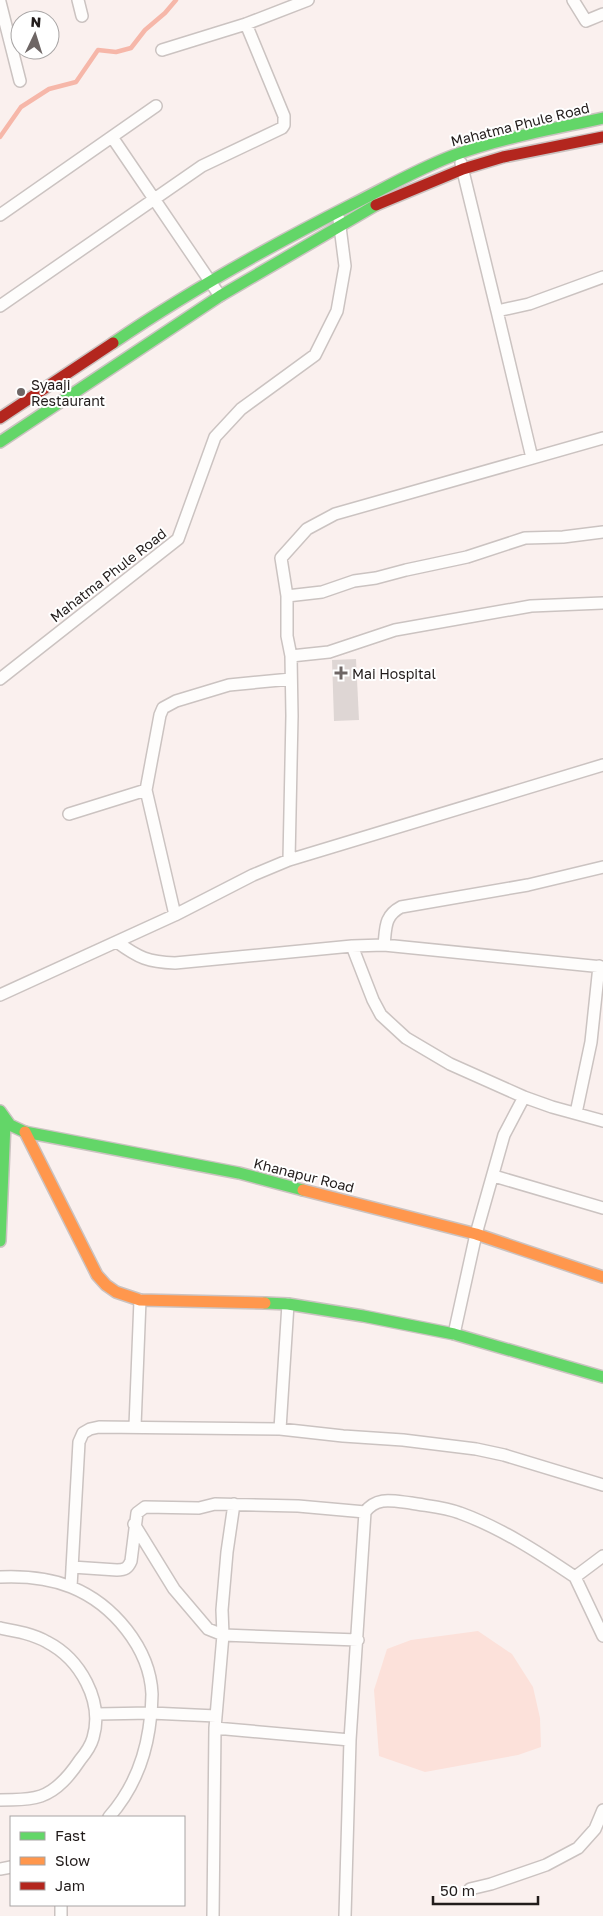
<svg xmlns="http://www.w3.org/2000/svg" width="603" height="1916" font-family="'Golos Text',sans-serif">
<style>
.green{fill:#fce1da}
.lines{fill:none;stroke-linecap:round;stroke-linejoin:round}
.stream{stroke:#f6b7a9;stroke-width:4.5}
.building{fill:#ded6d4}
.street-casing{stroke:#cbc3c1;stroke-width:14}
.fast-casing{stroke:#cbc3c1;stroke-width:14}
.slow-casing{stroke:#cbc3c1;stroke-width:14}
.jam-casing{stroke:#cbc3c1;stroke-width:14}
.street{stroke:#fefdfc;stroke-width:11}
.fast{stroke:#63d668;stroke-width:11}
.slow{stroke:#ff974d;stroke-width:11}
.jam{stroke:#b3261e;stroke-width:11}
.poi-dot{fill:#6e6665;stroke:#fff;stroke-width:2}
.labels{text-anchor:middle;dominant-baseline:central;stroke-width:4;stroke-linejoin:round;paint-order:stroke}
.street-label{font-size:14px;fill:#221c1b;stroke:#fff}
.poi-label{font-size:14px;fill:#221c1b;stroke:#fff;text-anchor:start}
</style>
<rect width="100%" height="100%" fill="#faf0ee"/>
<path class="green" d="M478,1631L512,1654L533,1687L540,1718L541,1747L518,1755L425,1772L379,1756L374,1690L387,1649L411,1640Z"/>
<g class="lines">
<path class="stream" d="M0,137L21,107L49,89L76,82L98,50L116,52L131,48L145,30L165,13L176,0"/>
</g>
<path class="building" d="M356,659L359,720L334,721L332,660Z"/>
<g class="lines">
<g class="street-casing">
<path id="street" d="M78,0L82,16
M573,0L586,21L603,14
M0,2L20,81
M162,50L246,24L308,0
M112,137L220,296
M461,163L497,311
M0,215L156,106
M0,306L202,166L282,128L284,125V116L246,24
M532,458L497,311L529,304L603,277
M287,596L322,592L354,581L376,578L406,570L467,557L525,538L563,537L603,532
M291,656L329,652L395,630L531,606L603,603
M0,679L178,539L215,437L241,409L315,355L337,311L345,266L339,219
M146,790L175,915
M69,814L146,790L160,715L163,708L176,701L229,685L291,679
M289,860L292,716L291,656L287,636V596L281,558L307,529L335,514L603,438
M117,942C139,958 148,962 175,963L352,946L384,945L603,967
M384,945C386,928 384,916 401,907L528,885L603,867
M352,946L373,1000L381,1015L406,1038L450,1064L524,1097L552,1107L603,1121
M0,995L175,915L253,875L289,860L603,765
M576,1113L591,1042L599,966
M494,1176L603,1208
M454,1334L476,1234L504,1135L524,1097
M135,1426L140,1300
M280,1429L288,1304
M134,1524L174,1589L208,1629L223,1635L358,1640
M603,1556L575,1577L603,1636
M72,1567L117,1570C125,1570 128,1568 131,1561L137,1513L145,1507L199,1508L215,1504L298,1506L365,1512
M0,1577C23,1576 49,1578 71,1587C113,1604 150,1648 152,1694C152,1706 151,1717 149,1729C144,1762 131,1792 109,1817
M71,1587L79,1442L83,1433L90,1429L99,1427L280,1429L343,1436L403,1440L476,1449L504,1455L603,1485
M0,1628C16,1631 33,1634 47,1642C80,1659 104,1701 93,1738C91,1745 85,1754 80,1760C70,1775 58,1790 41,1796C26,1801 15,1799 0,1800
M97,1714L151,1713L216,1716
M215,1728L350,1740
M0,1869L11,1867
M470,1889L491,1884L546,1865L578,1848L595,1829L603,1810
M61,1916V1905
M213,1916L215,1728L223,1635L222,1610L227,1552L234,1504
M345,1916L350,1740L365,1512C377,1496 393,1501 411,1503C427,1506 445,1507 460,1513C501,1528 538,1552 575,1577"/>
</g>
<g class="fast-casing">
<path id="fast" d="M113,343C189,291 270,246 353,204C385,188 418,169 452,156C500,138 553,129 603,118
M0,442L220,296L376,205
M0,1111L10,1125L25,1132L239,1173L303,1190
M0,1241L5,1123
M265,1303L288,1304L363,1316L454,1334L603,1377"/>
</g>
<g class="slow-casing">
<path id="slow" d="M25,1132L97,1275L106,1285L116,1292L140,1300L265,1303
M303,1190L476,1234L603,1277"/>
</g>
<g class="jam-casing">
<path id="jam" d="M376,205L463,169L503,157L603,137
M0,418L113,343"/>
</g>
<use href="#street" class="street"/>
<use href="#fast" class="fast"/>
<use href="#slow" class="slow"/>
<use href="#jam" class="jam"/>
</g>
<g class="poi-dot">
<circle cx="21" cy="392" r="5"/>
<path d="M338.5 665.5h5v5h5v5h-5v5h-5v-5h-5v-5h5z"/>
</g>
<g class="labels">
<g class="street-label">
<text transform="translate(520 124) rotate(-14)">Mahatma Phule Road</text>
<text transform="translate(108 575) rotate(-38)">Mahatma Phule Road</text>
<text transform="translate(304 1175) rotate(14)">Khanapur Road</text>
</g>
<g class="poi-label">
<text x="31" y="384">Syaaji<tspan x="31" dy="16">Restaurant</tspan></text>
<text x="352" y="673">Mai Hospital</text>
</g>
</g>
<rect x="10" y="1816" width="175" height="90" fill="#ffffff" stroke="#a7a4a4"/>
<rect x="20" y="1832" width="25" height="8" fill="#63d668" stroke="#a7a4a4"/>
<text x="55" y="1841" font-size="15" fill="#221c1b">Fast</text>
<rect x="20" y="1857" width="25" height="8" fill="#ff974d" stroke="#a7a4a4"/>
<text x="55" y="1866" font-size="15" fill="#221c1b">Slow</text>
<rect x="20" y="1882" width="25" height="8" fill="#b3261e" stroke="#a7a4a4"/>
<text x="55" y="1891" font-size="15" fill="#221c1b">Jam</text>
<g transform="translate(35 35) rotate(4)"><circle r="24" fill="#ffffff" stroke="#a7a4a4"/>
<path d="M0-4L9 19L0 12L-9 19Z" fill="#6e6665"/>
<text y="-8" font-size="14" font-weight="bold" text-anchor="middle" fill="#221c1b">N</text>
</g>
<path d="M433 1896v8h105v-8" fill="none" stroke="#221c1b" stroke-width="2.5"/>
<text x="440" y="1896" font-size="15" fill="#221c1b" stroke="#ffffff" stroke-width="4" paint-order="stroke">50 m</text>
</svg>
